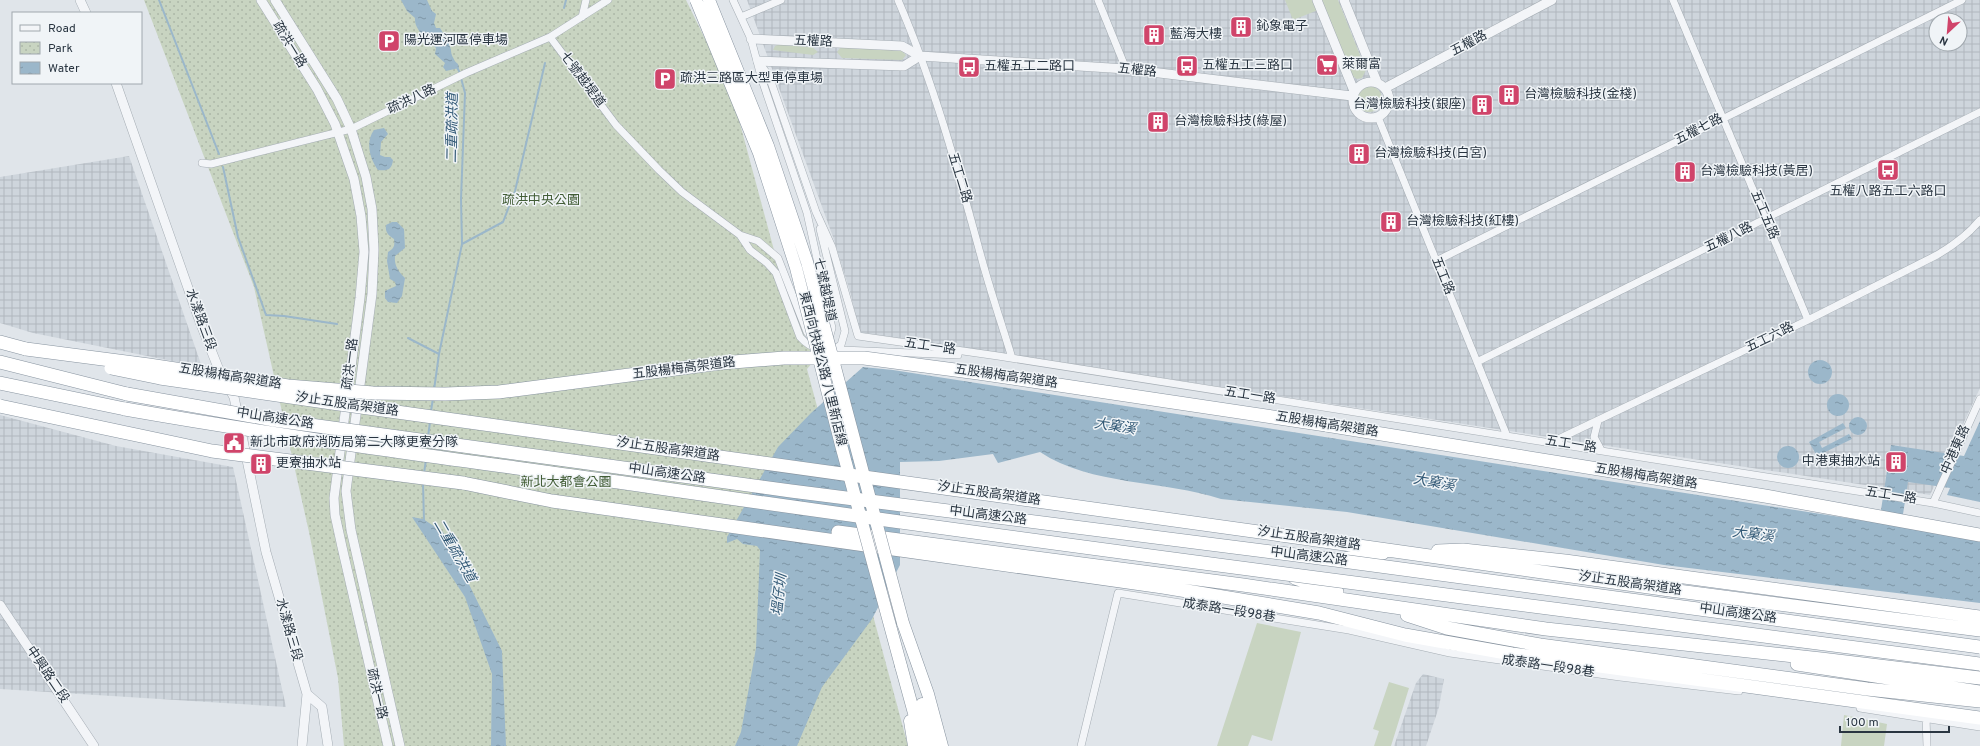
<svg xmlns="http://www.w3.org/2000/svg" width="1980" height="746" font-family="Overpass,'Noto Sans TC',sans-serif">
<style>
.industrial{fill:url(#industrial-grid);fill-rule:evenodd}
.grass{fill:#c8d4c1}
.park{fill:url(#park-dots)}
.water{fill:url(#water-ripples)}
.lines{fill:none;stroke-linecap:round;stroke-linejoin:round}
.stream{stroke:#9bb7ca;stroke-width:2}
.minor-casing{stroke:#a5adb4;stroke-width:8}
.tertiary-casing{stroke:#a5adb4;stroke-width:10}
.trunk-casing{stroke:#8894a0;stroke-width:13}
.motorway-casing{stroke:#8894a0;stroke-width:14}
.minor{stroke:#f3f5f8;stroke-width:7}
.tertiary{stroke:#f3f5f8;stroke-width:9}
.trunk{stroke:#fff;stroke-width:12}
.motorway{stroke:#fff;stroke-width:13}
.trunk-bridge-casing{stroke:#8894a0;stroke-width:13;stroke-linecap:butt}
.motorway-bridge-casing{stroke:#8894a0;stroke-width:14;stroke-linecap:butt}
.trunk-bridge{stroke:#fff;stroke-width:12}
.motorway-bridge{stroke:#fff;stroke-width:13}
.labels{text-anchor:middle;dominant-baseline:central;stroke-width:3;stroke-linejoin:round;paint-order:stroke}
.poi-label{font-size:13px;fill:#293541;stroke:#f0f4f7;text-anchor:start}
.street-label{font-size:13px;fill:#293541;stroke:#f0f4f7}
.park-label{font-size:13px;fill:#425d36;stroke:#f0f4f7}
.water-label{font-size:14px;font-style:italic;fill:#325976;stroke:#f0f4f7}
</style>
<defs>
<pattern id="industrial-grid" width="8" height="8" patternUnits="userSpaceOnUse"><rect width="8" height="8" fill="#ced5dc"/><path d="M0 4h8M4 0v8" fill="none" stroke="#b1b7be"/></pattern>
<pattern id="park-dots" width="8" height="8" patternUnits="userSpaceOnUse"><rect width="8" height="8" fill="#c8d4c1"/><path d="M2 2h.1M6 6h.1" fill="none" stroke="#acb7a7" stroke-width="1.8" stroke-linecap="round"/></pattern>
<pattern id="water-ripples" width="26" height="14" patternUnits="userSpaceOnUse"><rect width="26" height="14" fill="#9bb7ca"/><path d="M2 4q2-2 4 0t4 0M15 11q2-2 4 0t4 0" fill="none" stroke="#7e96a6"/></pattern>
</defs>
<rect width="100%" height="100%" fill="#e0e5ea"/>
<path class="industrial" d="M747,0H1980V388L1930,495L859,332L851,295L833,237ZM1936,20H1960V44H1936Z
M129,156L202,367L33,333L0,323V177Z
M0,415L116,446L233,467L286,707L0,689Z
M1423,674L1444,679L1439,707L1426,746H1394L1416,683Z"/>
<path class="grass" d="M1285,0H1314L1318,10L1293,20Z
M1321,0H1338L1366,70L1362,78L1357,79L1352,76Z
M780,44L812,47L818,52L813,55L773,50L775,46Z
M841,47L902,51L906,55L902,60L842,58L837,52Z
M1356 99a13 13 0 1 1 26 0a13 13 0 1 1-26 0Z
M1257,623L1301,632L1272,741L1252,735L1248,746H1217Z
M1389,682L1409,688L1391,746H1374L1379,731L1373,729Z
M1844,715L1887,724L1884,746H1841Z"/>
<path class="park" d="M144,0H686L732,94L778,265L814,361L807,369L908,746H344L338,678L309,532L254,287Z"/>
<path class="water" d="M401,0H427L432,11L436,14L434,23L436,28H440C448,41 451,44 452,59L458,64L459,68L446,71L443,67L445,63L435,54L436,48C429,40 414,31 415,18L407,11Z
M384,128L388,134L381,142L380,155L385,157H390L393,160C392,170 387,171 378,170C370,159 365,142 374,130Z
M392,222H397L404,229L405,248L395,256C394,265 398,271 405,278L402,296L397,303L388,302L385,298V291L396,286L395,282L390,279L387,261L388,252C394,248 395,246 394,239C388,235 385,232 386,225Z
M1808 372a12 12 0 1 1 24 0a12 12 0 1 1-24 0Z
M863,367L893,370L1879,523L1891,445L1964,456L1980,421V502L1947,495L1950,488L1908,482L1901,527L1980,541V603L1664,565L1347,512L1221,499C1164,480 1091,486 1040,452L998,463L993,454L939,461L900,462V565L872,619L822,687L797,746H735L741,732L756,648L760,550L757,546L743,544L737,539L727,543V537L778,447L811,413Z
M1827 405a11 11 0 1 1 22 0a11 11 0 1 1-22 0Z
M1849 426a9 9 0 1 1 18 0a9 9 0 1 1-18 0Z
M1843,423L1846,428L1819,442L1822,448L1849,434L1852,439L1817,456L1809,442Z
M1777 457a11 11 0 1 1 22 0a11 11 0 1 1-22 0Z
M412,517L423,519L443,532L502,651L506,746H491L492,674L465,597Z"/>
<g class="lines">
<path class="stream" d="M159,0L219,154
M564,8L566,0
M450,54L460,73
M223,167L238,237L266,315L284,316L337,324
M462,244L503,222L515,191L545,63
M408,338L439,354
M434,390L439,354L462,244L461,199L465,93L461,78
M431,411L433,398
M428,437L430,422
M424,473L426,460
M423,483L424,521"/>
<g class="minor-casing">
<path id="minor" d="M898,0C934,83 958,172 982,260C991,293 1002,325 1012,358
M1098,0L1126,69
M1673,0L1808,320
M582,17L586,0
M741,17L781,0
M550,37L616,125L659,170L682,192L740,235L758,241L778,258L807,332C813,341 821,341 830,335L832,328L807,213L762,80L751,39L733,0
M758,61L769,76L816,212L832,247L858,336L998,356L1933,503L1980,513
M1378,117L1507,436
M202,163L211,164L351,129L466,73L550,37L608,0
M820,229L845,331L841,345L834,349
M740,235L750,250L767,263L776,273L800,337C806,344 811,347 819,349L958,355
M1436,261L1962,0
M1477,362L1980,112
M1598,421L1594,437L1601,450
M1552,442L1808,320L1937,255C1954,245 1968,235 1980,220
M1933,503L1980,399
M1860,708L1980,727
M1926,718L1927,746
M1081,746L1118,593L1349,630L1450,653L1620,677L1739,691"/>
</g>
<g class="tertiary-casing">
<path id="tertiary" d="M80,0L86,13
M261,0L317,89L335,124L354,179L361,216L364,252L360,298L334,498L335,515L342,547L388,746
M275,0L337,99L351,129L366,177L372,209L374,250L372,294L346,491L351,530L400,746
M1317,0L1354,91
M1344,0L1377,82
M751,39L902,46L920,56L1126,69L1352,96
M758,61L904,66L920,56
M1353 100a18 18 0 1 1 36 0a18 18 0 1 1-36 0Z
M116,83L200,322L219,370L234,397L266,552L307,694L302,746
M1385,88L1552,0
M0,605L94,746
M307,694L322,707L328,746"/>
</g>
<g class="trunk-casing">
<path id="trunk" d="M903,623L928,694L942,746
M901,666L923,746
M922,704L933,746
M910,721L914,746"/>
</g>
<g class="motorway-casing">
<path id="motorway" d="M0,342L26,349
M0,362L127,394
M0,383L125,409
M1326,425L1765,496L1980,535
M463,483L552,501L1163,587L1319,613L1405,635L1512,654L1980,718
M838,532L1243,585L1546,629L1821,659L1980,678
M1281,535L1670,590L1980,630
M1438,551L1463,550L1565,561L1980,617
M1343,559L1383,553
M1295,578L1337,592
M1407,615L1447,628L1540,645L1867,689L1980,701
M1797,664L1980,692"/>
</g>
<use href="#minor" class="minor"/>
<use href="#tertiary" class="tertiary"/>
<use href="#trunk" class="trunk"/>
<use href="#motorway" class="motorway"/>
<g class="trunk-bridge-casing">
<path id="trunk-bridge" d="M696,0L759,153L796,268L841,445L901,666
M709,0L768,146L807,262L903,623"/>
</g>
<g class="motorway-bridge-casing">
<path id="motorway-bridge" d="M26,349L149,365L288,386L373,393L445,394L499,392L721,363L784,358H864L978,373L1326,425
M111,368L160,378L332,403L1281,535
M127,394L274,420L791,491L1335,560L1980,647
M0,406L212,451L463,483
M125,409C289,438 454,459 618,482C1071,548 1526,605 1980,664"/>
</g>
<use href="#trunk-bridge" class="trunk-bridge"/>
<use href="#motorway-bridge" class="motorway-bridge"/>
</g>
<defs>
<g id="building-square" transform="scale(1.15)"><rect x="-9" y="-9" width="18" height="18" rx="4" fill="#d0446a" stroke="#f0f4f7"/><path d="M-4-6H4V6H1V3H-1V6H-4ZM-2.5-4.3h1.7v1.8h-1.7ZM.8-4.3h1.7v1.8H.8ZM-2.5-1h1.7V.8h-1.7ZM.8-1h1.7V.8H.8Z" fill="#fff"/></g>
<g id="parking-square" transform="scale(1.15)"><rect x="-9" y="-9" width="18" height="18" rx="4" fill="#d0446a" stroke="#f0f4f7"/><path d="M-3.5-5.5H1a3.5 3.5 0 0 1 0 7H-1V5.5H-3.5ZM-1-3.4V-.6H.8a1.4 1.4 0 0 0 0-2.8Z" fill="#fff"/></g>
<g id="supermarket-square" transform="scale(1.15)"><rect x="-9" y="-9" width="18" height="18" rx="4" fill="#d0446a" stroke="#f0f4f7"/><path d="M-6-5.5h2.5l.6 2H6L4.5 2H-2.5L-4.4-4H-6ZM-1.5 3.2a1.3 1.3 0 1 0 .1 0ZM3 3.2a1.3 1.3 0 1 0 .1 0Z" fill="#fff"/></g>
<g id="bus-square" transform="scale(1.15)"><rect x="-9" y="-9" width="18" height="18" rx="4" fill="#d0446a" stroke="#f0f4f7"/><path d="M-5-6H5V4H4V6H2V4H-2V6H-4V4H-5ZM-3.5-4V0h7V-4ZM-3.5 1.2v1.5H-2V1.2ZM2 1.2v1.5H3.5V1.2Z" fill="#fff"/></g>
<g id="civic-square" transform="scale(1.15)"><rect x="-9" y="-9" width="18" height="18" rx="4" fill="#d0446a" stroke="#f0f4f7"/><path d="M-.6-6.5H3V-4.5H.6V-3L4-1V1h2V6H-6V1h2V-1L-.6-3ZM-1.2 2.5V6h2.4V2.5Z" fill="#fff"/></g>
</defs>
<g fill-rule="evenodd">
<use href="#building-square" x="1241" y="27"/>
<use href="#building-square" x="1154" y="35"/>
<use href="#parking-square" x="389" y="41"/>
<use href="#supermarket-square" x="1327" y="65"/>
<use href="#bus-square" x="1187" y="66"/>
<use href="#bus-square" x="969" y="67"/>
<use href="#parking-square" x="665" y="79"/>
<use href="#building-square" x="1509" y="95"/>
<use href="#building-square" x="1482" y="105"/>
<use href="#building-square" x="1158" y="122"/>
<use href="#building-square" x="1359" y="154"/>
<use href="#bus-square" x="1888" y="170"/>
<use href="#building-square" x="1685" y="172"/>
<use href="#building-square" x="1391" y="222"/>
<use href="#civic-square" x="234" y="443"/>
<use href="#building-square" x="1896" y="462"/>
<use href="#building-square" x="261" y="464"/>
</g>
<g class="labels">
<g class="poi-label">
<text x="1256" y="27">鈊象電子</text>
<text x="1170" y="35">藍海大樓</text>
<text x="404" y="41">陽光運河區停車場</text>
<text x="1342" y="65">萊爾富</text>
<text x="1202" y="66">五權五工三路口</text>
<text x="984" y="67">五權五工二路口</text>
<text x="680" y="79">疏洪三路區大型車停車場</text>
<text x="1524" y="95">台灣檢驗科技(金棧)</text>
<text x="1466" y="105" text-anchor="end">台灣檢驗科技(銀座)</text>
<text x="1174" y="122">台灣檢驗科技(綠屋)</text>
<text x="1374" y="154">台灣檢驗科技(白宮)</text>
<text x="1700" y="172">台灣檢驗科技(黃居)</text>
<text x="1888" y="192" text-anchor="middle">五權八路五工六路口</text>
<text x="1406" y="222">台灣檢驗科技(紅樓)</text>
<text x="250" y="443">新北市政府消防局第二大隊更寮分隊</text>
<text x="1880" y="462" text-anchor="end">中港東抽水站</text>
<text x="276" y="464">更寮抽水站</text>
</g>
<g class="street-label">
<text transform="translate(813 42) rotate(2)">五權路</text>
<text transform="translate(1469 44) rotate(-28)">五權路</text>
<text transform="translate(289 45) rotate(58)">疏洪一路</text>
<text transform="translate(1137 71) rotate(6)">五權路</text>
<text transform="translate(582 80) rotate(53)">七號越堤道</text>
<text transform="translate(412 100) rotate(-25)">疏洪八路</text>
<text transform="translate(1699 130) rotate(-27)">五權七路</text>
<text transform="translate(959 178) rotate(73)">五工二路</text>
<text transform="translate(1764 215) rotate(67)">五工五路</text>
<text transform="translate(1729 238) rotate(-26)">五權八路</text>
<text transform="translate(1442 276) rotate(68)">五工路</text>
<text transform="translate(824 290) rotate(78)">七號越堤道</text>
<text transform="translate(200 320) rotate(70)">水漾路三段</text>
<text transform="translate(1770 338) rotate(-26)">五工六路</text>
<text transform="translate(930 347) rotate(8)">五工一路</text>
<text transform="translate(351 364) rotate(-83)">疏洪一路</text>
<text transform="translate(684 369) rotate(-7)">五股楊梅高架道路</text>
<text transform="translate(822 369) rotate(76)">東西向快速公路 八里新店線</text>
<text transform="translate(230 377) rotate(9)">五股楊梅高架道路</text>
<text transform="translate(1006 377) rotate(8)">五股楊梅高架道路</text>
<text transform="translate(1250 396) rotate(9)">五工一路</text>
<text transform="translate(347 405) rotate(8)">汐止五股高架道路</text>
<text transform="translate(275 419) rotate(9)">中山高速公路</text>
<text transform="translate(1327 425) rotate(9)">五股楊梅高架道路</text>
<text transform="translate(1571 445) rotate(9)">五工一路</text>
<text transform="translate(668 450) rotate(8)">汐止五股高架道路</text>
<text transform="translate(1956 450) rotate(-66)">中港東路</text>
<text transform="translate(667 474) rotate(8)">中山高速公路</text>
<text transform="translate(1646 477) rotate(9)">五股楊梅高架道路</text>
<text transform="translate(989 494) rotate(8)">汐止五股高架道路</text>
<text transform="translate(1891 496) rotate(9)">五工一路</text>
<text transform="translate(988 516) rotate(7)">中山高速公路</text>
<text transform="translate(1309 539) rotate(8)">汐止五股高架道路</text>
<text transform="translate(1309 557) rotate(7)">中山高速公路</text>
<text transform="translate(1630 584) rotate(8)">汐止五股高架道路</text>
<text transform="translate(1229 611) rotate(9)">成泰路一段98巷</text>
<text transform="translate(1738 614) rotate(8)">中山高速公路</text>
<text transform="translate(288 630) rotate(74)">水漾路三段</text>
<text transform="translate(1548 667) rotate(8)">成泰路一段98巷</text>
<text transform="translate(47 675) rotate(56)">中興路二段</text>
<text transform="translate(376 694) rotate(77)">疏洪一路</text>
</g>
<g class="park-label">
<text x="541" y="201">疏洪中央公園</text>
<text x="566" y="483">新北大都會公園</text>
</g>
<g class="water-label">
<text transform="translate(453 128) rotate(-89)">二重疏洪道</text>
<text transform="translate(1115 427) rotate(9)">大窠溪</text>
<text transform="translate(1434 483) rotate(10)">大窠溪</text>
<text transform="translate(1753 535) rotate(7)">大窠溪</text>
<text transform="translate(454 551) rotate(60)">二重疏洪道</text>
<text transform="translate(780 595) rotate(-83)">塭仔圳</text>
</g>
</g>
<rect x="12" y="12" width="130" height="72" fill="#f0f4f7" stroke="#a0a8ae"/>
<rect x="20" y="25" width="20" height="6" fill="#f3f5f8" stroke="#a0a8ae"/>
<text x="48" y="32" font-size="12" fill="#293541">Road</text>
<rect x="20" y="42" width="20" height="12" fill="url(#park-dots)" stroke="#a0a8ae"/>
<text x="48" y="52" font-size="12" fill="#293541">Park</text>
<rect x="20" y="62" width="20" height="12" fill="url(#water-ripples)" stroke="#a0a8ae"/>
<text x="48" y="72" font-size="12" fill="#293541">Water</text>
<g transform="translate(1948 32) rotate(206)"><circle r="19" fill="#f0f4f7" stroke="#a0a8ae"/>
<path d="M0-3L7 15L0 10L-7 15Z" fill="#d0446a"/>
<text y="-6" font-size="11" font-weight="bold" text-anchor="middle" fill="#293541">N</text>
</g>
<path d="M1840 726v6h109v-6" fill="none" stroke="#293541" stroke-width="2"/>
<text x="1846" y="726" font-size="12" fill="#293541" stroke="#f0f4f7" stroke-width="3" paint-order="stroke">100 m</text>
</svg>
